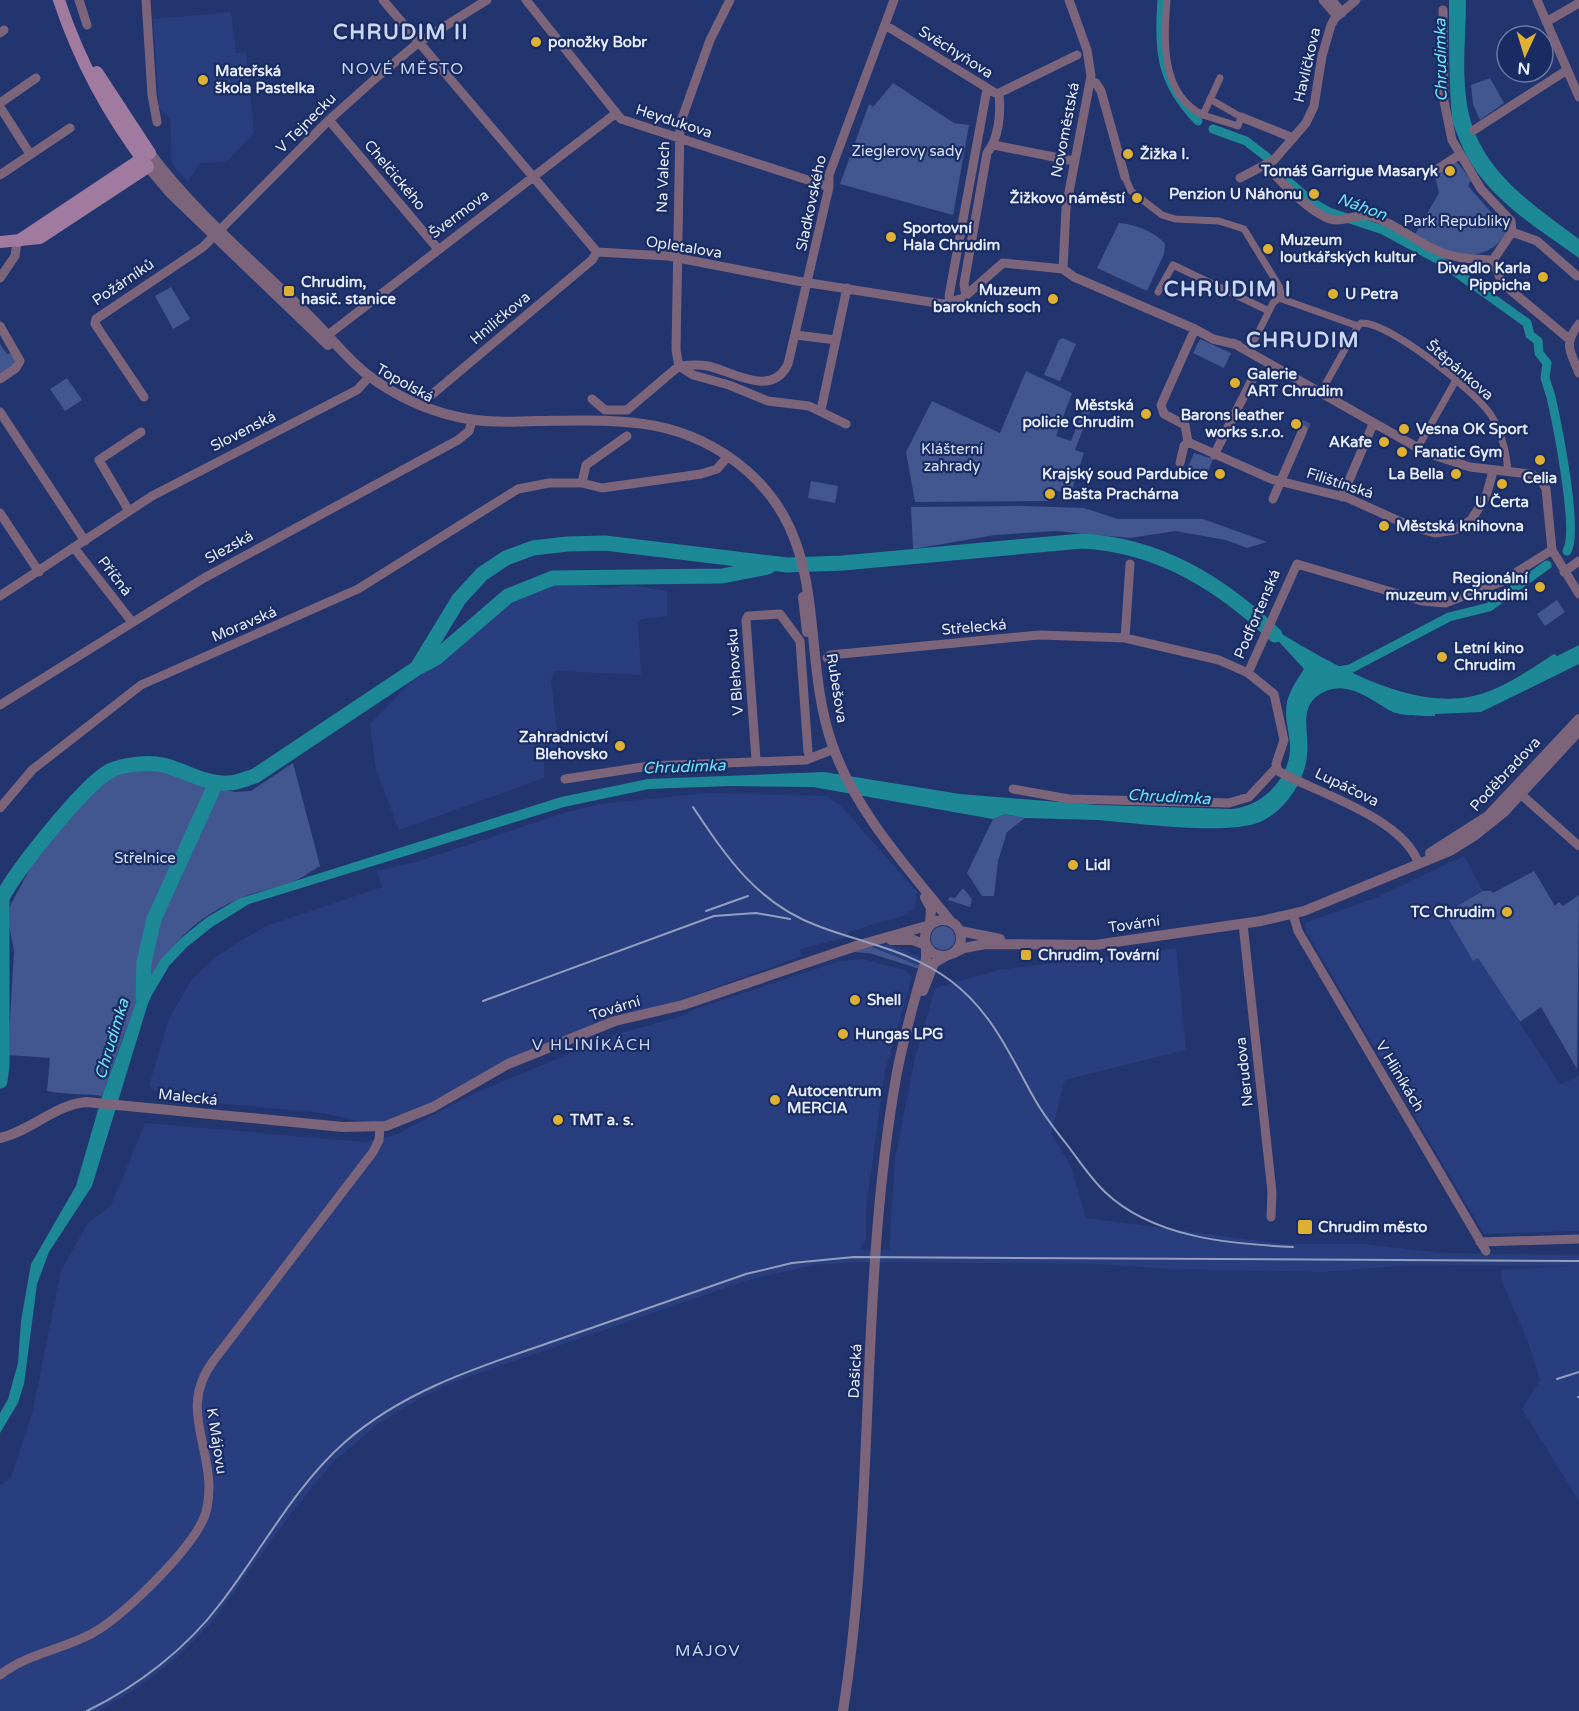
<svg xmlns="http://www.w3.org/2000/svg" width="1579" height="1711" font-family="'Varela Round',sans-serif">
<style>
.built{fill:#293e7e}
.green{fill:#42578f}
.water{fill:#1d8996}
.lines{fill:none;stroke-linecap:round;stroke-linejoin:round}
.canal{stroke:#1d8996;stroke-width:9}
.river{stroke:#1d8996;stroke-width:15}
.minor-tunnel{stroke:#405084;stroke-width:9;stroke-dasharray:9 4.5;stroke-linecap:butt}
.pedestrian{stroke:#7c647b;stroke-width:7}
.minor{stroke:#7c647b;stroke-width:9}
.tertiary{stroke:#7c647b;stroke-width:10}
.secondary{stroke:#a07a9f;stroke-width:12}
.rail{stroke:#949fbf;stroke-width:2}
.poi-dot{fill:#deb133;stroke:#192b63;stroke-width:2}
.labels{text-anchor:middle;dominant-baseline:central;stroke-width:4.5;stroke-linejoin:round;paint-order:stroke}
.poi-label{font-size:15px;font-weight:bold;fill:#e5ebf9;stroke:#192b63;text-anchor:start}
.street-label{font-size:15px;fill:#e5ebf9;stroke:#192b63}
.park-label{font-size:15px;fill:#d6e0fa;stroke:#192b63}
.water-label{font-size:16px;font-style:italic;fill:#6de6f7;stroke:#192b63}
.neighbourhood-label{font-size:16px;letter-spacing:1.5px;fill:#cbd7f3;stroke:#192b63}
.district-label{font-size:21px;font-weight:bold;letter-spacing:1.5px;fill:#cbd7f3;stroke:#192b63}
</style>
<rect width="100%" height="100%" fill="#23356f"/>
<path class="built" d="M231,12L236,53L246,52L254,133L226,162L200,163L188,182L172,164L170,118L159,107L153,19Z
M573,583L608,588L631,585L667,591V616L641,619L638,624L641,675L555,671L551,680L559,747L544,760V778L399,830L376,770L370,724L452,640L474,623L518,597L560,584Z
M708,793L827,796L841,806L917,892L915,909L908,911L909,914L851,931L844,938L800,949L802,956L667,1005L629,1013L417,1110L390,1120L369,1123L322,1113L165,1098L149,1086L169,1018L192,980L218,955L266,926L382,887L377,871L419,861L564,813L600,804Z
M1464,856L1483,891L1445,913L1473,961L1478,958L1560,1085L1579,1076V1231L1484,1234L1307,933L1305,923L1378,897Z
M889,944L921,958L920,966L872,947Z
M1176,948L1186,1050L1065,1080L1051,1134L1070,1164L1086,1218L1284,1244H1363L1442,1253L1579,1255V1501L1522,1409L1540,1380L1527,1339L1502,1282L1501,1270L1571,1266L1412,1265L1323,1272L1174,1269L1095,1264L854,1262L815,1265L748,1280L451,1383L419,1399L378,1424L333,1462L293,1511L213,1621L176,1658L142,1685L99,1711H0V1486L11,1478L32,1414L61,1271L88,1223L111,1206L145,1123L365,1142L395,1135L475,1093L614,1035L682,1016L695,1009L840,961L863,959L904,970L912,977L885,1071L866,1208V1239L859,1250H889L895,1159L915,1058L935,988L998,970Z"/>
<path class="green" d="M1490,78L1504,103L1480,120L1473,104L1471,85Z
M893,83L954,123L969,125L953,215L840,184L869,104L873,107Z
M1456,161L1471,180L1468,186L1498,220L1502,216L1508,225C1507,234 1503,239 1496,245C1470,266 1439,248 1415,234L1439,193L1435,176Z
M1119,223C1134,224 1156,232 1165,244L1164,254L1147,291L1097,268Z
M171,287L190,319L173,329L155,296Z
M1063,338L1076,344L1060,381L1044,375L1059,340Z
M1200,339L1231,353L1224,368L1193,353Z
M0,344L7,354L12,353L16,359L14,365L0,375Z
M1026,371L1072,393L1056,436L1071,441L1085,405L1091,408L1075,450L1084,453L1070,496L1049,487L1042,493L1048,501L915,502L906,452L932,401L1000,433Z
M67,378L82,400L65,411L50,389Z
M1194,453L1213,459L1207,474L1187,469Z
M811,481L838,486L835,503L808,498Z
M1025,506L1084,508L1118,519H1203L1267,542L1247,548L1226,540L1175,531L1130,538L1056,531L995,535L913,549L911,507Z
M1557,600L1565,612L1545,626L1537,614Z
M293,763L320,866C311,871 301,879 292,882C275,889 256,891 239,899C152,935 131,1016 102,1096C83,1093 66,1095 47,1091L50,1058L8,1055L14,951L9,925L10,906L34,861L92,786L120,767L143,766L218,789L236,792L251,791Z
M1005,814L1025,818L1007,832L998,861L994,896H982L967,873L993,819Z
M1534,871L1555,906L1559,902L1563,906L1579,895L1577,1069L1541,1007L1520,1022L1478,958L1473,961L1445,913L1483,891H1491L1493,893Z
M963,888L972,899L970,907L948,900L950,897L955,898Z
M931 938a12 12 0 1 1 24 0a12 12 0 1 1-24 0Z
M872,947L920,966V969L869,953L851,952Z"/>
<path class="water" d="M1449,0H1466C1466,32 1462,65 1466,97C1473,166 1528,201 1579,239V258C1532,224 1478,193 1458,136C1456,130 1453,125 1452,119C1449,81 1449,40 1449,0Z
M1260,621C1318,655 1399,709 1469,697C1499,692 1529,670 1554,654L1557,656L1579,645V664L1481,712L1435,714V716C1423,716 1400,716 1391,711C1372,701 1350,681 1326,691C1296,704 1310,730 1307,755C1305,781 1285,811 1260,822C1225,836 1137,823 1098,820C1073,819 1049,819 1025,818L1005,814L993,819L813,787L729,786L649,789L564,807L249,904L212,927L187,947L169,966L149,1000L92,1186L49,1252L37,1284L24,1384L18,1403L0,1433V1413L8,1399L18,1363L21,1321L31,1264L76,1186L102,1096L139,995L161,959L180,939L206,918L238,899L561,797L648,779L824,772L960,794L1097,805L1232,809C1264,806 1292,776 1290,744C1289,730 1284,717 1287,702C1290,690 1297,680 1304,669Z"/>
<g class="lines">
<path class="canal" d="M1162,0C1158,52 1161,82 1198,121
M1213,129L1246,141L1268,158
M1289,182L1313,203L1329,212L1383,230L1439,260L1527,323L1530,335L1538,341L1539,353L1547,363L1545,378L1551,397C1557,423 1579,532 1567,551
M1338,671L1350,669L1449,617L1489,607L1547,565"/>
<path class="river" d="M417,668L436,658L508,596L553,578L722,576L768,567
M143,997L144,962L154,919L216,783
M0,1081L2,1066V898C17,869 82,788 108,772C121,764 148,762 163,765C184,770 206,785 229,783C237,783 247,778 255,776L417,668L459,599L482,574L506,558L533,548L567,544L605,543L787,565L843,563L1082,541C1159,545 1220,583 1275,635"/>
<path class="minor-tunnel" d="M1303,430L1308,419"/>
<path class="pedestrian" d="M1167,0C1164,39 1160,94 1203,115
M1210,99L1241,117L1238,126L1203,115L1220,78
M1125,177L1131,191L1162,215L1175,219L1219,221L1244,229L1279,286L1282,297
M1158,292L1173,265L1269,311
M1358,326L1361,323C1390,322 1475,391 1491,415C1501,431 1507,453 1508,472
M1249,351L1273,303L1279,298L1358,326
M1321,392L1358,326
M1417,449L1456,380"/>
<path class="minor" d="M79,0L87,25
M146,0L152,95L157,122
M383,0L597,252L668,256L797,281L943,304L963,298L1003,263L1063,269L1074,277L1195,329L1213,339L1238,345
M526,0L621,119L829,187
M730,0L710,40L680,124L676,350L679,366C689,365 698,364 708,366C734,372 772,398 788,364L829,187V175L894,0
M1323,0L1337,16
M1332,0L1342,13
M1537,0L1579,97
M1443,10L1444,101L1452,140L1481,189L1511,221L1512,232L1537,241L1577,276
M1546,22L1579,3
M885,25L997,94L1077,55
M0,33L4,30
M1090,81L1096,83L1101,91L1125,177
M0,103L36,78
M0,107L30,154
M1241,117L1293,138
M329,120L438,249
M1474,130L1567,70
M994,145L1074,161
M1266,166C1284,184 1302,205 1325,217C1342,226 1355,211 1373,217C1397,224 1416,242 1438,251C1455,259 1475,259 1493,260
M1436,170L1459,155
M0,175L70,128
M1240,178L1274,160L1306,123L1314,106L1322,56L1331,25L1335,18L1356,0
M1493,260L1502,283L1569,339
M1493,260L1512,232
M1063,269L1066,208L1091,76L1087,50L1069,0
M0,278L15,256L17,242
M966,296L964,284L987,153C999,138 1001,113 999,94
M951,304L949,296L987,89
M1579,324C1563,344 1570,351 1579,373
M0,326L20,361L16,368L0,379
M796,335L836,340
M324,338L615,114
M1233,343L1427,453L1470,467L1529,474L1540,478L1546,489L1552,550L1579,594
M144,397L95,324L96,319L203,247L329,120L377,77L418,43L487,0
M592,399L605,410H627L679,366L693,375L729,385L768,401L809,406L846,424
M423,407L429,397L592,260L597,252
M821,410L847,288
M0,412L85,541
M1188,442L1271,479L1348,498L1410,526L1435,533L1455,530L1471,520L1486,497L1493,471
M1188,442L1185,425L1164,414L1161,405L1195,329
M1214,455L1254,376
M1180,463L1184,446L1188,442
M582,483L586,465L627,436
M1342,497L1373,424
M1273,499L1303,430
M129,511L99,460L141,432
M0,513L39,572
M75,549L132,622
M1564,572L1579,561
M0,596L152,496L357,390L370,376
M1125,638L1130,564
M827,658L830,655L1039,635L1125,638L1219,660L1248,673L1274,694L1284,740L1276,764L1278,771C1317,793 1401,817 1418,862
M1248,673L1297,564L1422,601L1445,603L1501,582L1552,550
M0,705L204,578L458,440L469,431L472,420
M756,760L746,620L748,616L780,614L800,641L808,752
M565,779L649,766L806,760L834,749
M1013,789L1069,799L1229,803L1249,797L1276,768
M1516,790L1579,846
M0,808L32,770L141,685L358,589L518,489L549,483H582L602,488L701,474L717,469L728,456
M1293,914L1298,931L1486,1251
M1243,924L1272,1192L1271,1217
M1480,1242L1579,1239
M0,1675C26,1654 61,1650 91,1634C123,1617 186,1554 202,1522C208,1511 209,1499 209,1486C208,1439 180,1405 214,1360L373,1152L379,1140L380,1127"/>
<path class="tertiary" d="M150,153C194,212 252,260 304,311C327,332 344,357 369,376C396,396 426,410 458,417C484,423 510,422 537,421C617,420 681,415 746,470C832,544 799,649 832,744C855,811 908,868 951,922
M154,163L148,167L171,194L328,345
M803,597L807,632
M1430,853L1488,816L1579,719
M925,897L931,908L930,925
M925 938a18 18 0 1 1 36 0a18 18 0 1 1-36 0Z
M960,931L1000,939
M891,940H913L926,945
M954,953L964,948L985,944L1095,945L1261,921L1304,911L1450,851L1474,836L1504,812L1579,731
M923,991L934,963L946,956
M0,1138C31,1131 54,1105 86,1102L343,1127L386,1126L433,1107L508,1064L615,1021L683,1005L856,946L930,925
M843,1711C876,1502 859,1287 896,1078C903,1038 915,998 926,959V946"/>
<path class="secondary" d="M18,241L150,153L97,72
M0,242L40,238L148,167C109,116 79,61 59,0"/>
<path class="rail" d="M693,807C727,858 758,904 818,926C865,944 910,950 951,981C992,1012 1010,1055 1034,1098C1044,1116 1056,1131 1068,1146C1080,1162 1091,1179 1105,1192C1153,1238 1231,1244 1293,1247
M706,911L748,896
M483,1001L714,916L756,913L790,919
M1557,1379L1579,1372
M1578,1397H1579
M87,1711C138,1686 186,1649 220,1604C262,1550 294,1487 345,1442C406,1389 482,1366 557,1340C620,1318 683,1296 746,1274L792,1263L854,1257L1579,1261"/>
</g>
<g class="poi-dot">
<circle cx="536" cy="42" r="6"/>
<circle cx="203" cy="80" r="6"/>
<circle cx="1128" cy="154" r="6"/>
<circle cx="1450" cy="171" r="6"/>
<circle cx="1314" cy="194" r="6"/>
<circle cx="1137" cy="198" r="6"/>
<circle cx="891" cy="237" r="6"/>
<circle cx="1268" cy="249" r="6"/>
<circle cx="1543" cy="277" r="6"/>
<rect x="283" y="285" width="12" height="12" rx="3"/>
<circle cx="1333" cy="294" r="6"/>
<circle cx="1053" cy="299" r="6"/>
<circle cx="1235" cy="383" r="6"/>
<circle cx="1146" cy="414" r="6"/>
<circle cx="1296" cy="424" r="6"/>
<circle cx="1404" cy="429" r="6"/>
<circle cx="1384" cy="442" r="6"/>
<circle cx="1402" cy="452" r="6"/>
<circle cx="1540" cy="460" r="6"/>
<circle cx="1220" cy="474" r="6"/>
<circle cx="1456" cy="474" r="6"/>
<circle cx="1502" cy="484" r="6"/>
<circle cx="1050" cy="494" r="6"/>
<circle cx="1384" cy="526" r="6"/>
<circle cx="1540" cy="587" r="6"/>
<circle cx="1442" cy="657" r="6"/>
<circle cx="620" cy="746" r="6"/>
<circle cx="1073" cy="865" r="6"/>
<circle cx="1507" cy="912" r="6"/>
<rect x="1020" y="949" width="12" height="12" rx="3"/>
<circle cx="855" cy="1000" r="6"/>
<circle cx="843" cy="1034" r="6"/>
<circle cx="775" cy="1100" r="6"/>
<circle cx="558" cy="1120" r="6"/>
<rect x="1297" y="1219" width="16" height="16" rx="3"/>
</g>
<g class="labels">
<g class="poi-label">
<text x="548" y="42">ponožky Bobr</text>
<text x="215" y="71">Mateřská<tspan x="215" dy="17">škola Pastelka</tspan></text>
<text x="1140" y="154">Žižka I.</text>
<text x="1438" y="171" text-anchor="end">Tomáš Garrigue Masaryk</text>
<text x="1302" y="194" text-anchor="end">Penzion U Náhonu</text>
<text x="1125" y="198" text-anchor="end">Žižkovo náměstí</text>
<text x="903" y="228">Sportovní<tspan x="903" dy="17">Hala Chrudim</tspan></text>
<text x="1280" y="240">Muzeum<tspan x="1280" dy="17">loutkářských kultur</tspan></text>
<text x="1531" y="268" text-anchor="end">Divadlo Karla<tspan x="1531" dy="17">Pippicha</tspan></text>
<text x="301" y="282">Chrudim,<tspan x="301" dy="17">hasič. stanice</tspan></text>
<text x="1041" y="290" text-anchor="end">Muzeum<tspan x="1041" dy="17">barokních soch</tspan></text>
<text x="1345" y="294">U Petra</text>
<text x="1247" y="374">Galerie<tspan x="1247" dy="17">ART Chrudim</tspan></text>
<text x="1134" y="405" text-anchor="end">Městská<tspan x="1134" dy="17">policie Chrudim</tspan></text>
<text x="1284" y="415" text-anchor="end">Barons leather<tspan x="1284" dy="17">works s.r.o.</tspan></text>
<text x="1416" y="429">Vesna OK Sport</text>
<text x="1372" y="442" text-anchor="end">AKafe</text>
<text x="1414" y="452">Fanatic Gym</text>
<text x="1208" y="474" text-anchor="end">Krajský soud Pardubice</text>
<text x="1444" y="474" text-anchor="end">La Bella</text>
<text x="1540" y="478" text-anchor="middle">Celia</text>
<text x="1062" y="494">Bašta Prachárna</text>
<text x="1502" y="502" text-anchor="middle">U Čerta</text>
<text x="1396" y="526">Městská knihovna</text>
<text x="1528" y="578" text-anchor="end">Regionální<tspan x="1528" dy="17">muzeum v Chrudimi</tspan></text>
<text x="1454" y="648">Letní kino<tspan x="1454" dy="17">Chrudim</tspan></text>
<text x="608" y="737" text-anchor="end">Zahradnictví<tspan x="608" dy="17">Blehovsko</tspan></text>
<text x="1085" y="865">Lidl</text>
<text x="1495" y="912" text-anchor="end">TC Chrudim</text>
<text x="1038" y="955">Chrudim, Tovární</text>
<text x="867" y="1000">Shell</text>
<text x="855" y="1034">Hungas LPG</text>
<text x="787" y="1091">Autocentrum<tspan x="787" dy="17">MERCIA</tspan></text>
<text x="570" y="1120">TMT a. s.</text>
<text x="1318" y="1227">Chrudim město</text>
</g>
<g class="street-label">
<text transform="translate(956 52) rotate(32)">Svěchyňova</text>
<text transform="translate(1307 65) rotate(-77)">Havlíčkova</text>
<text transform="translate(674 121) rotate(18)">Heydukova</text>
<text transform="translate(306 123) rotate(-45)">V Tejnecku</text>
<text transform="translate(1065 130) rotate(-79)">Novoměstská</text>
<text transform="translate(395 175) rotate(50)">Chelčického</text>
<text transform="translate(663 177) rotate(-88)">Na Valech</text>
<text transform="translate(811 203) rotate(-78)">Sladkovského</text>
<text transform="translate(459 214) rotate(-37)">Švermova</text>
<text transform="translate(684 247) rotate(9)">Opletalova</text>
<text transform="translate(123 282) rotate(-34)">Požárníků</text>
<text transform="translate(500 318) rotate(-40)">Hniličkova</text>
<text transform="translate(1460 370) rotate(41)">Štěpánkova</text>
<text transform="translate(405 383) rotate(29)">Topolská</text>
<text transform="translate(243 431) rotate(-27)">Slovenská</text>
<text transform="translate(1340 483) rotate(18)">Filištínská</text>
<text transform="translate(229 547) rotate(-29)">Slezská</text>
<text transform="translate(115 576) rotate(52)">Příčná</text>
<text transform="translate(1257 614) rotate(-67)">Podfortenská</text>
<text transform="translate(244 624) rotate(-23)">Moravská</text>
<text transform="translate(974 627) rotate(-5)">Střelecká</text>
<text transform="translate(735 672) rotate(-94)">V Blehovsku</text>
<text transform="translate(837 688) rotate(81)">Rubešova</text>
<text transform="translate(1505 774) rotate(-47)">Poděbradova</text>
<text transform="translate(1347 787) rotate(26)">Lupáčova</text>
<text transform="translate(1134 924) rotate(-8)">Tovární</text>
<text transform="translate(615 1008) rotate(-17)">Tovární</text>
<text transform="translate(1244 1072) rotate(-96)">Nerudova</text>
<text transform="translate(1400 1076) rotate(59)">V Hliníkách</text>
<text transform="translate(188 1097) rotate(6)">Malecká</text>
<text transform="translate(855 1371) rotate(-87)">Dašická</text>
<text transform="translate(217 1441) rotate(81)">K Májovu</text>
</g>
<g class="park-label">
<text x="907" y="151">Zieglerovy sady</text>
<text x="1457" y="221">Park Republiky</text>
<text x="952" y="449">Klášterní<tspan x="952" dy="17">zahrady</tspan></text>
<text x="145" y="858">Střelnice</text>
</g>
<g class="water-label">
<text transform="translate(1441 60) rotate(-91)">Chrudimka</text>
<text transform="translate(1362 207) rotate(20)">Náhon</text>
<text transform="translate(684 767) rotate(-2)">Chrudimka</text>
<text transform="translate(1169 797) rotate(3)">Chrudimka</text>
<text transform="translate(112 1039) rotate(-73)">Chrudimka</text>
</g>
<g class="neighbourhood-label">
<text x="403" y="69">NOVÉ MĚSTO</text>
<text x="592" y="1045">V HLINÍKÁCH</text>
<text x="708" y="1651">MÁJOV</text>
</g>
<g class="district-label">
<text x="401" y="32">CHRUDIM II</text>
<text x="1228" y="289">CHRUDIM I</text>
<text x="1303" y="340">CHRUDIM</text>
</g>
</g>
<g transform="translate(1525 54) rotate(184)"><circle r="28" fill="#192b63" stroke="#6b789f" stroke-width="1.5"/>
<path d="M0-4.5L10 22L0 15L-10 22Z" fill="#deb133"/>
<text y="-9" font-size="16" font-weight="bold" text-anchor="middle" fill="#e5ebf9">N</text>
</g>
</svg>
